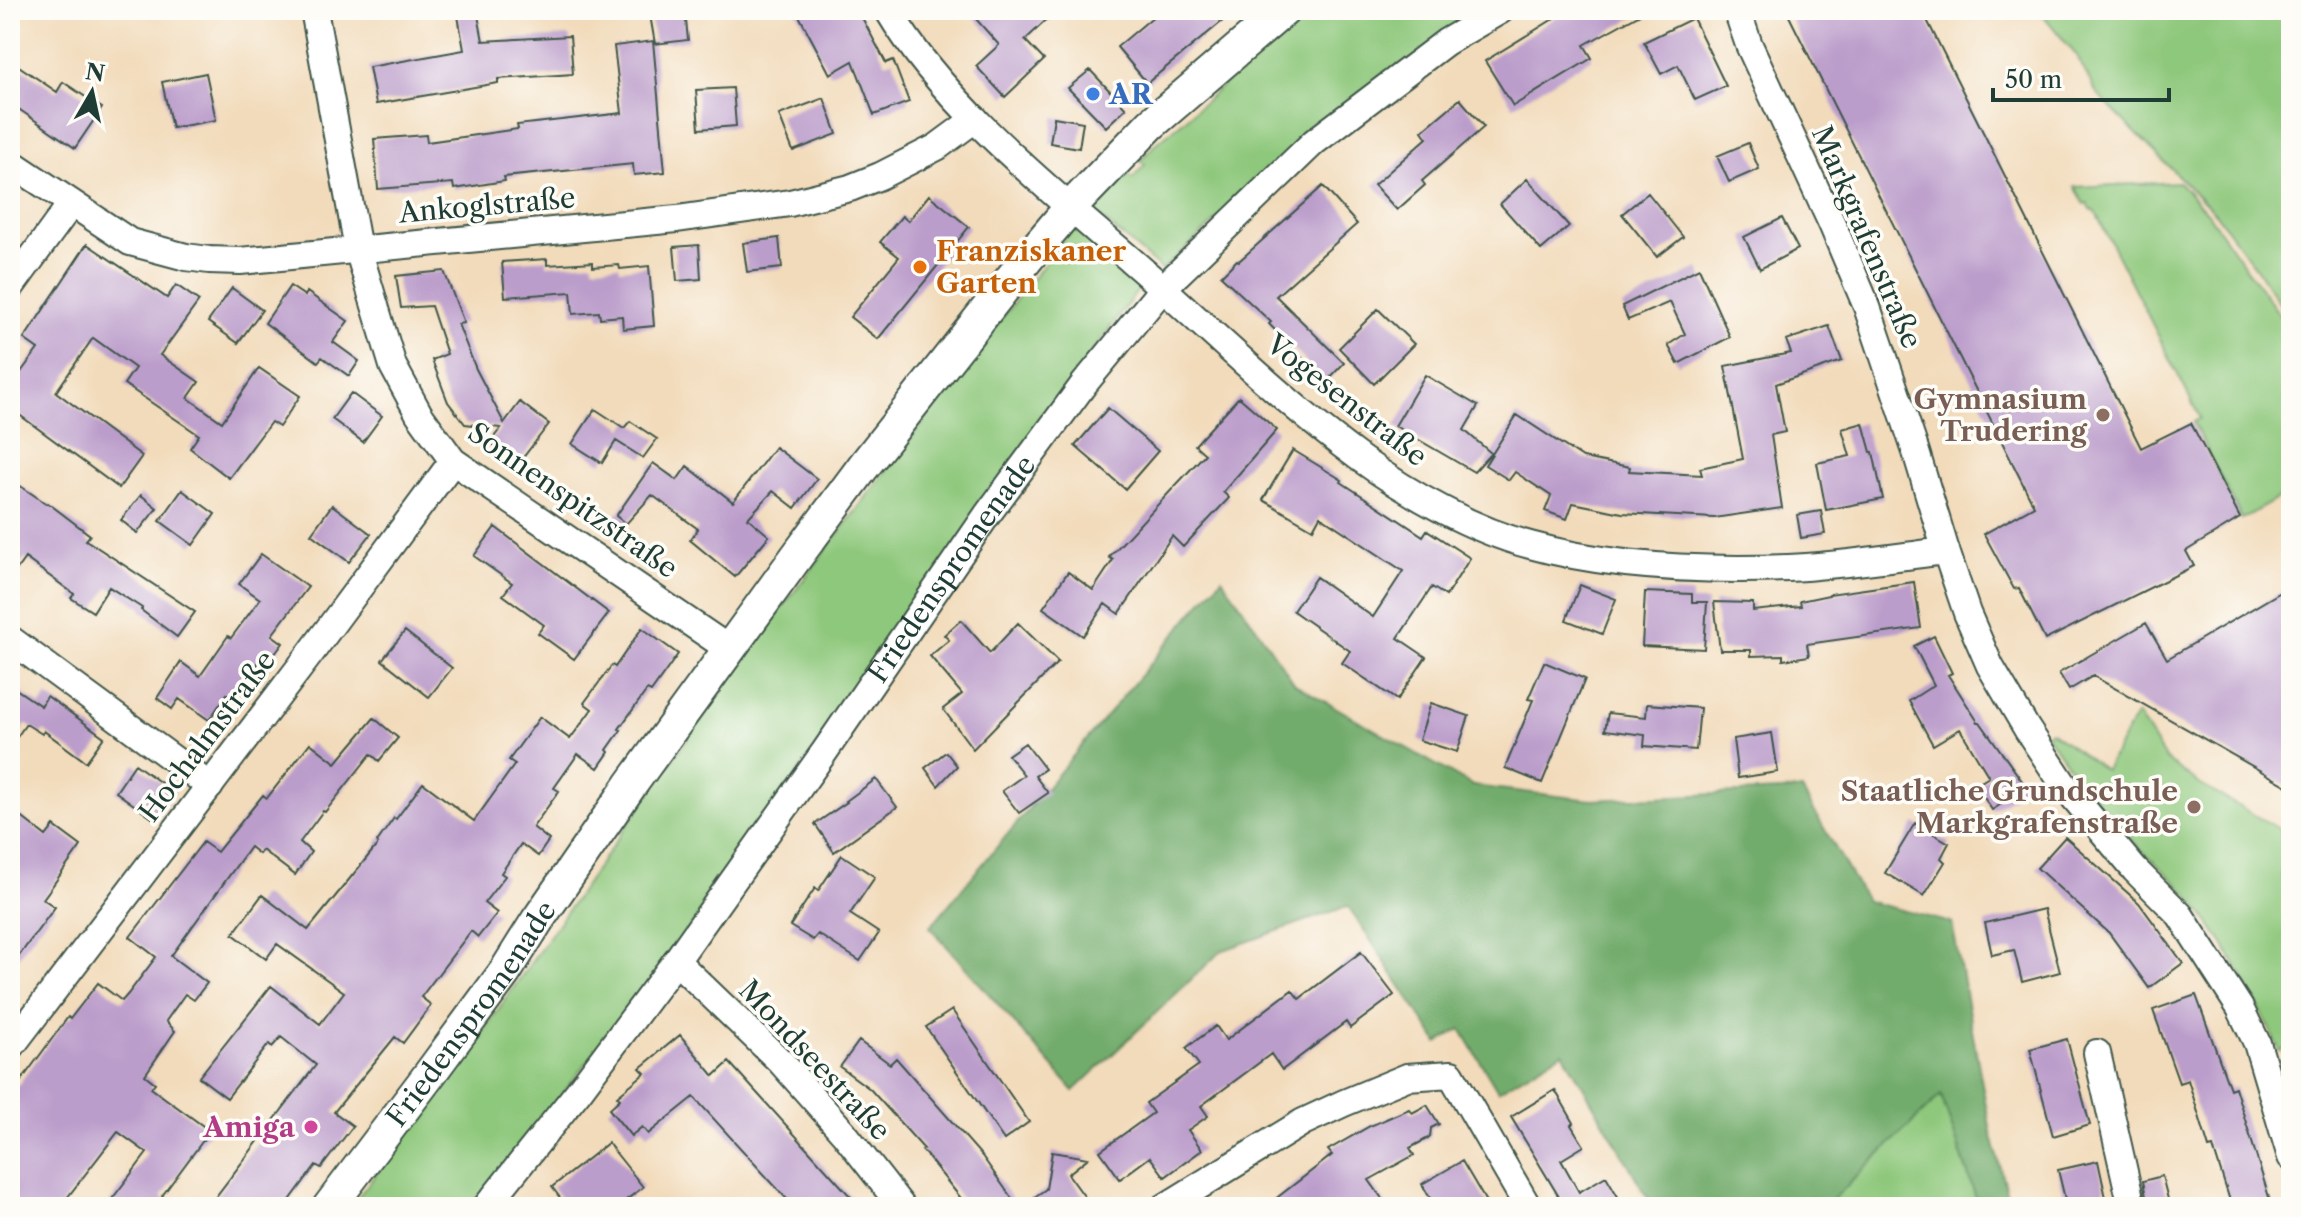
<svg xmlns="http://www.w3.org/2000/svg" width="2301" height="1217" font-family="'Libre Caslon Text',serif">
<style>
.green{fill:#8ec87c;stroke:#568258;stroke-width:2}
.forest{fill:#72ac6c;stroke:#487450;stroke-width:2}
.building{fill:#bb9dcb}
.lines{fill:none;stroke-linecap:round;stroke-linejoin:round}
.minor-casing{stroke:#3f5548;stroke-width:30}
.tertiary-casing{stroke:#3f5548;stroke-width:36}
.minor{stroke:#fff;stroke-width:26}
.tertiary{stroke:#fff;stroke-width:32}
.shop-dot{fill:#3f7fe0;stroke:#fdfcf7;stroke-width:3}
.food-dot{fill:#e8710a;stroke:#fdfcf7;stroke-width:3}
.education-dot{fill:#8d6e63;stroke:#fdfcf7;stroke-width:3}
.hotel-dot{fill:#d1479c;stroke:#fdfcf7;stroke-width:3}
.labels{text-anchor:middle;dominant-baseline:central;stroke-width:7;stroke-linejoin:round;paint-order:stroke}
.shop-label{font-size:28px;font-weight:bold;fill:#366cbe;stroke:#fdfcf7;text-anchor:start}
.street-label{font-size:28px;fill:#1f3d34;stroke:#fdfcf7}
.food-label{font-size:28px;font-weight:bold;fill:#c56008;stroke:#fdfcf7;text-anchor:start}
.education-label{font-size:28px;font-weight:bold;fill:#785e54;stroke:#fdfcf7;text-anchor:end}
.hotel-label{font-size:28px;font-weight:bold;fill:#b23c85;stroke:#fdfcf7;text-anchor:end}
</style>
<rect width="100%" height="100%" fill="#fdfcf7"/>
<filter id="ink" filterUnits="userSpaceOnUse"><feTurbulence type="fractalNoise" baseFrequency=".0125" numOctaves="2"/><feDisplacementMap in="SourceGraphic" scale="16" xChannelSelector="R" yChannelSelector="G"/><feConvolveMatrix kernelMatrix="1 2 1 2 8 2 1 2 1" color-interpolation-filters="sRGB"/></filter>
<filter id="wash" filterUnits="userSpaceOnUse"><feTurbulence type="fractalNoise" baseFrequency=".006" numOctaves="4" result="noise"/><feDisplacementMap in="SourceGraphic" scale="32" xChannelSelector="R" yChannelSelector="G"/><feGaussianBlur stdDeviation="1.8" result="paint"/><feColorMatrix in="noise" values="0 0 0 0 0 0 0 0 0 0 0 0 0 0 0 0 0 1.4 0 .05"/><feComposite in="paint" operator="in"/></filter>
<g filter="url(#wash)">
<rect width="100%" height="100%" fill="#f2dbbb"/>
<path class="green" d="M1305,10H1480L1309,136L1162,270L1088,207L1118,177L1121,180L1127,174L1133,178L1145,165L1140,160L1156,144L1188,117Z
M2039,10H2291V321L2257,269L2215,213L2097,94L2076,55Z
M2179,182L2208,214L2291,331V491L2242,519L2193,422L2200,418L2095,211L2092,210L2087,203L2084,204L2075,187Z
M1077,223L1123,267L1139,289L1075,375L669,958L473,1207H350L437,1097L744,658L1022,292Z
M2137,714L2166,760L2201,785L2281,830L2282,881L2291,893V1044L2280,1052C2256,998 2228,945 2191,899C2172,875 2146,857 2126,834C2096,803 2070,770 2046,734L2050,731L2105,770Z
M1941,1095L1979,1207H1825Z"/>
<path class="forest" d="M1222,578L1295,684L1473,786L1592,800L1802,790L1866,901L1952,923L1991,1132L2010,1207H1979L1941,1095L1825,1207H1653L1563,1052L1498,1091L1461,1029L1438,1043L1348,906L1221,951L1074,1091L930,927Z"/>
<g id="blocks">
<path class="building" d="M457,10H477L483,41L570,36L573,74L498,79V83L376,104L369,67L464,50Z
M796,10H858L886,63L893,60L909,102L874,115L853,61L830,74Z
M968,10H1057L1025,40L1044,60L1005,97L976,66L999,45Z
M1161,10H1236L1147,83L1117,47Z
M1568,10H1647L1584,45L1592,58L1513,106L1485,61Z
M1786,10H1922L2141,448L2191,423L2240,518L2186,551L2194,566L2045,640L2019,588L2014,589L1984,534L2034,506Z
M685,11L688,40L655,44L650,15Z
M1693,18L1726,86L1695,100L1678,65L1661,74L1644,42Z
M653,41L665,172L634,175L633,164L504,177L505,181L454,189L453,183L378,189L374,139L426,135L427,142L518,129L517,125L622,113L614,46Z
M10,60L57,92L63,82L102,108L75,148L10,103Z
M1090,70L1126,108L1106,127L1068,88Z
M206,73L216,120L172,128L162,82Z
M733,88L736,126L699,129L696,90Z
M824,98L837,134L793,151L779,115Z
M1460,99L1484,127L1422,181L1425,185L1397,210L1374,185L1427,138L1422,131Z
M1054,117L1083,122L1079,148L1050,143Z
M1748,143L1759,169L1729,182L1717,156Z
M1527,179L1569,226L1541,250L1500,204Z
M1323,186L1357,224L1276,296L1344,363L1325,383L1309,369L1311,367L1269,324L1271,322L1221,276L1237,260L1239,261Z
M1648,193L1683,237L1657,257L1622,214Z
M929,195L969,227L878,339L850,317L899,257L880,242L902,216L908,221Z
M1782,218L1798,249L1760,269L1744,237Z
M779,238L782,268L747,272L743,243Z
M87,244L167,298L176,285L199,301L160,355L199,382L188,398L222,422L259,368L300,396L279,427L271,422L229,478L190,448L199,435L124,384L135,368L93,338L56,392L142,456L119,488L10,408V387L38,349L24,339Z
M699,245L701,279L677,281L674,247Z
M547,259V265L593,262V267L619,265L620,269L649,266L654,326L623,329L622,316L600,318L599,312L573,314L571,292L505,297L502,262Z
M1699,268L1730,337L1678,364L1668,345L1685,334L1670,302L1628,320L1622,306Z
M444,271L464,323L458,324L476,369L504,423L520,402L549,424L518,464L490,442L501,428L465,424L448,402L432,360L447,354L431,306L401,308L396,276Z
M290,286L305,296L307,292L348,321L333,342L359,361L349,376L322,357L318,362L265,323Z
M232,288L262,310L238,343L208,322Z
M1378,309L1414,344L1374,384L1339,348Z
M1829,326L1842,361L1776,384L1785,432L1771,435L1782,508L1714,518L1622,513L1573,503L1567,519L1545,511L1551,496L1515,472L1509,480L1485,465L1517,415L1583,458L1630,467L1629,471L1702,475L1700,468L1743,459L1725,366L1791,353L1786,340Z
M1425,375L1478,406L1464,430L1491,453L1474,472L1395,426Z
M351,393L382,416L363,442L332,419Z
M1239,397L1277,430L1223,492L1229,498L1183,547L1172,536L1119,614L1105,604L1083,636L1043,608L1068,572L1093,590L1113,560L1109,557L1205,454L1195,445Z
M1108,408L1158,451L1125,489L1075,446Z
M595,409L624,428L630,421L657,439L643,458L616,441L602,463L572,444Z
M1863,423L1871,452H1873L1883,499L1826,510L1817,463L1850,456L1842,429Z
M775,447L817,479L795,508L773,491L748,518L769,536L735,577L690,540L698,529L652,495L626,524L616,516L653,463L677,480L687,466L733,502Z
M1293,450L1342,480L1341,482L1423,536L1427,530L1470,558L1446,596L1432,587L1398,638L1426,657L1397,700L1342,663L1350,651L1293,611L1316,577L1373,617L1403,571L1320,516L1313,529L1263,500Z
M10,479L47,504L48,503L90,535L86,540L195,612L177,637L141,610L142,608L109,587L93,612L71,598L74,594L25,558L10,579Z
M182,490L215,514L193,545L160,521Z
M141,495L157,508L137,533L121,520Z
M332,505L371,534L349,562L311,534Z
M1821,511L1825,534L1801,538L1797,515Z
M495,527L609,613L574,659L538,633L544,625L503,595L512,583L474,556Z
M261,554L308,587L272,635L283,643L269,662L262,658L232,698L227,694L209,720L179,699L172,709L157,698L181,662L200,676L228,636L231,638L260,599L239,584Z
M1914,582L1921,628L1807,644L1809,656L1783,660V655L1751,656V650H1720L1714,602L1753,603V611L1801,606L1800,601L1829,595V594Z
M1580,585L1616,599L1602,634L1566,620Z
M2291,586V788L2093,676L2069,690L2059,673L2146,623L2167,659Z
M1645,592L1692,594V602H1707L1704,649L1642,646Z
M961,620L990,653L1018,623L1058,662L973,749L943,709L962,694L930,656L949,640L944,635Z
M642,628L678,654L651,692L647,690L619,729L621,730L607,750L609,752L598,768L578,754L554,788L559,791L533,827L549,840L538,856L521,844L501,873L505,876L484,903L497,913L478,937L471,931L421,997L431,1005L403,1043L395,1037L334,1112L353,1126L321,1168L316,1165L285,1207H208L316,1065L281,1037L272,1047L269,1044L227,1098L199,1077L271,986L320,1024L344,992L277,944L266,959L233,934L262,895L308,930L378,844L377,842L394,818L396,819L423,783L474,821L515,764L509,760L540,717L570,739L592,709L584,703L612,665L615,667Z
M405,631L452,668L429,697L382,660Z
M1934,636L1952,673L1948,675L1978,722H1980L2027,788L1992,810L1976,785L1989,777L1960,729L1933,745L1909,701L1934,685L1914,646Z
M1544,662L1585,679L1542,783L1505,768L1533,700L1528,699Z
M10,685L41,706L47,696L104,737L86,762L44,731L42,734L26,724L10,747Z
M1431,703L1469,716L1457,752L1419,740Z
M1647,704L1700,708L1696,750L1644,746L1645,735L1605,730L1608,713L1646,717Z
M374,718L398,738L379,761L371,754L325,812L323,811L300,842L311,852L295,875L262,850L259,854L250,847L171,956L207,983L194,1000L185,994L166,1021L175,1031L145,1075L155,1083L151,1088L210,1131L162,1196L176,1207H106L147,1153L118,1132L60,1207H10V1080L18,1085L68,1017L70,1019L98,983L122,1001L128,994L156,957L130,937L203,842L217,852L263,795L267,798L310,743L336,763Z
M1772,733L1778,772L1738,778L1733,739Z
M1025,743L1045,769L1035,776L1048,793L1019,813L1002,791L1024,775L1008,755Z
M946,752L957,766L938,786L925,768Z
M135,764L175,793L155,820L116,792Z
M876,779L897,807L834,852L815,824L847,802L846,801Z
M10,808L46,836L54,826L81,846L43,899L55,907L10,968Z
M1915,823L1949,843L1941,858L1945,862L1924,896L1885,873Z
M2065,837L2139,903L2183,963L2149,988L2109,933L2037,868Z
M842,855L875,877L850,914L879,933L860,961L818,934L813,940L790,926L815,888L818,891Z
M2044,909L2060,972L2022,982L2014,950L1992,955L1985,923Z
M1361,952L1394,995L1350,1028L1346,1022L1282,1070L1271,1054L1201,1106L1208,1116L1188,1130L1202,1150L1165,1177L1150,1157L1120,1179L1100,1151L1153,1113L1146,1103L1199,1065L1186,1048L1216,1026L1226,1040L1292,990L1299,999Z
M2196,995L2230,1089L2235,1087L2272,1207H2232L2213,1147L2209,1148L2188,1080L2179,1083L2153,1010Z
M952,1010L1029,1122L1004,1140L926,1027Z
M680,1035L714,1076L729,1062L860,1207H794L694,1097L648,1134L642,1127L631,1136L609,1109L620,1099L617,1096L645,1073L640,1068Z
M2067,1039L2090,1125L2053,1136L2030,1049Z
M859,1041L890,1064L896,1058L982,1156L1018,1207H968L922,1150L924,1149L870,1089L840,1067Z
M1555,1090L1574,1123L1571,1125L1584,1146L1561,1160L1579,1192L1606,1176L1624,1207H1553L1562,1202L1511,1117Z
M1427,1105L1439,1124L1431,1128L1430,1137L1410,1148L1414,1155L1369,1180L1388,1207H1265L1332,1155L1328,1150L1370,1126L1409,1109L1412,1113Z
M608,1143L643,1187L617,1207H567L552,1187Z
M1052,1152L1088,1158L1068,1174L1092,1207H1020L1046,1189Z
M1462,1161L1475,1183L1489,1207H1435L1422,1184Z
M2098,1161L2108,1207H2067L2058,1170Z
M2162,1176L2170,1207H2148L2143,1181Z"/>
</g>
</g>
<g filter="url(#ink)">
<use href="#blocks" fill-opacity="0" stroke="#3f5548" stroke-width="2"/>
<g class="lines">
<g class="minor-casing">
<g id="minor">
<path d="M314,10L358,249L393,366L419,414L453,461L729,649"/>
<path d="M888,10C946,108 1054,193 1140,268C1213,332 1282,401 1361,459C1409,494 1471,529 1530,545C1612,568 1703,571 1788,568C1840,566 1894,557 1946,551"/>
<path d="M1737,10L1749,45L1832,224L1867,307L1916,452L1946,551L1967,613L1990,666L2027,729L2066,788L2135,870L2180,915L2240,1008L2257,1043L2291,1157"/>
<path d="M10,162L130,242L186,257L209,260L240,261L677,219L790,203L850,188L880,176L937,147L975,119"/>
<path d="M10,288L71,204"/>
<path d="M10,639L210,786"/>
<path d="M676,961L781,1062L844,1133L902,1207"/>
<path d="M10,1048L310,654L453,461"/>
<path d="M2097,1053L2132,1207"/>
<path id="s1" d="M486,1207L578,1092L676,961L825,751L987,515L1084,384L1163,288L1314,142L1446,42L1501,10"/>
<path d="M1165,1207L1303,1122L1344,1103L1407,1077L1451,1074L1528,1207"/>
</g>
</g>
<g class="tertiary-casing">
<g id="tertiary">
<path id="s2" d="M329,1207L426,1079L505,972L537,921L630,786L797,556L863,467L1026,260L1070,208L1151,124L1284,10"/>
</g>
</g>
<use href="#minor" class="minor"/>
<use href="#tertiary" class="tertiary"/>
</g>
</g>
<circle class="shop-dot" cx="1093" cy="94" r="8"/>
<circle class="food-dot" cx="920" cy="267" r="8"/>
<g class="education-dot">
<circle cx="2103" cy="415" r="8"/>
<circle cx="2194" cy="807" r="8"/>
</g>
<circle class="hotel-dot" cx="311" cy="1127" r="8"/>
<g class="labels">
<g class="shop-label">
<text x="1109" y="94">AR</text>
</g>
<g class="street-label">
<text transform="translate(487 205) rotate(-5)">Ankoglstraße</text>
<text transform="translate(1867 237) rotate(67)">Markgrafenstraße</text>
<text transform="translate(1347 400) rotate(38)">Vogesenstraße</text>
<text transform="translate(573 500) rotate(35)">Sonnenspitzstraße</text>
<text stroke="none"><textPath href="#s1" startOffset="790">Friedenspromenade</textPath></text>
<text transform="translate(207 736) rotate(-53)">Hochalmstraße</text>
<text stroke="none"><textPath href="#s2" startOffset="240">Friedenspromenade</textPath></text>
<text transform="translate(815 1060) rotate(47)">Mondseestraße</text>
</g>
<g class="food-label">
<text x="936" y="251">Franziskaner<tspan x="936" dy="32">Garten</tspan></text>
</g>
<g class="education-label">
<text x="2087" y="399">Gymnasium<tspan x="2087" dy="32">Trudering</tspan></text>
<text x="2178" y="791">Staatliche Grundschule<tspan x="2178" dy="32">Markgrafenstraße</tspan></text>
</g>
<g class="hotel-label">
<text x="295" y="1127">Amiga</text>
</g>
</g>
<rect width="2301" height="1217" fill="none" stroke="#fdfcf7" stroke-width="40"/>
<g transform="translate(92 92) rotate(9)" stroke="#fdfcf7" stroke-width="6" paint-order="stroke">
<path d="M0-6L14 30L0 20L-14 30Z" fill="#1f3d34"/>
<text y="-12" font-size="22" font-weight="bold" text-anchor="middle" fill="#1f3d34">N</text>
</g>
<path d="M1993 88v12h176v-12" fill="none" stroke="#1f3d34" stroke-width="4"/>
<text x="2005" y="88" font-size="24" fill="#1f3d34" stroke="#fdfcf7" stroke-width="6" paint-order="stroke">50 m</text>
</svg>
